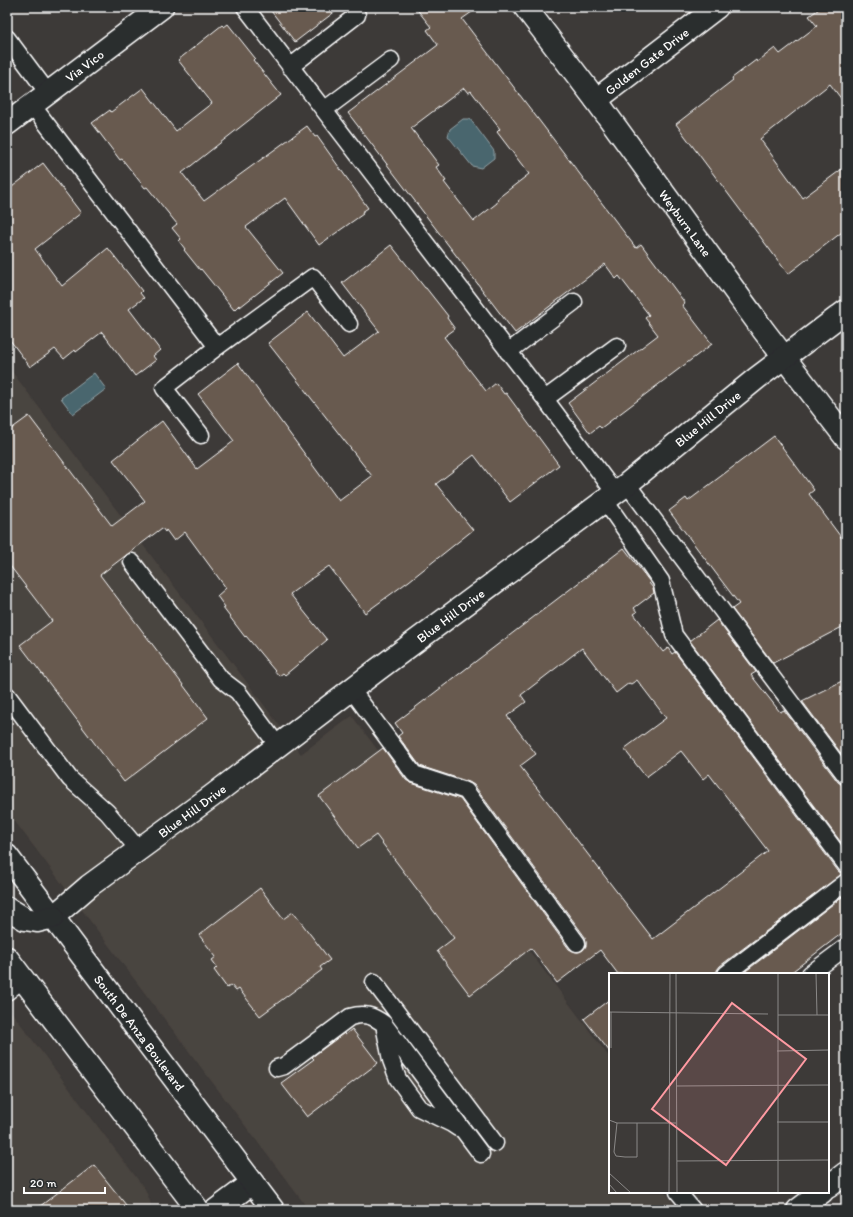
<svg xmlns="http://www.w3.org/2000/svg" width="853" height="1217" font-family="Itim,sans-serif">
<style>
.built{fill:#4a443f}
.water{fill:#4a666e;stroke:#92a3a8}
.building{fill:#685a4f;stroke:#fff;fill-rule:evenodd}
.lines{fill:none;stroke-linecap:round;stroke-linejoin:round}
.service-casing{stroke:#fff;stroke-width:19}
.minor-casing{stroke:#fff;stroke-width:25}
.primary-casing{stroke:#fff;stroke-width:25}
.service{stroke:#2a2d2e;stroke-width:16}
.minor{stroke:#2a2d2e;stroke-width:22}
.primary{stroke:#2a2d2e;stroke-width:22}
.labels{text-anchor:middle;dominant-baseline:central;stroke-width:3;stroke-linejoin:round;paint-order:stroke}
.street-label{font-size:13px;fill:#fff;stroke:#2a2d2e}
.inset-road{fill:none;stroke:#8b8988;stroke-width:1}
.view{fill:#ff9aa2;fill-opacity:0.15;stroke:#ff9aa2;stroke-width:2}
.inset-edge{fill:none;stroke:#fff;stroke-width:2}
</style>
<rect width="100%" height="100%" fill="#3d3a38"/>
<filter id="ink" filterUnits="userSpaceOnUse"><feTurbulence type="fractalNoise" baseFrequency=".025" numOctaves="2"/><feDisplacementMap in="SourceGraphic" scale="8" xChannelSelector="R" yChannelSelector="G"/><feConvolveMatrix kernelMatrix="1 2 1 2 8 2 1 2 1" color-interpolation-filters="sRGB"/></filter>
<g filter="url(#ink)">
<path class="built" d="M7,365L301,754L352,716L610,1058V1117L609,1118L610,1120V1192H665L678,1210H309L7,811Z
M7,1006L145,1189L150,1201L152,1210H7Z"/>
<path class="water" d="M463,119H470L494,151V158L481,168L472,166L448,136L450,129Z
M94,373L106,389L73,414L61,398Z"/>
<path class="building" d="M268,7H341L295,42Z
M415,7H479L462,19L636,248L641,244L685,303L682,305L712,344L601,428L599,426L590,433L568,403L658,335L645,318L649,315L619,276L616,279L605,264L515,333L348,113L438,45L427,30L431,27ZM464,88L468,93L471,91L500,129L497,132L529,174L498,198L497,203L474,221L444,182L446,181L436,167L439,165L411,128Z
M822,7H846V105L830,84L760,139L803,198L846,166V229L788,274L676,124L733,80L732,78L756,60L757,62L775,48L780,54L817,26L809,16Z
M228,24L255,58L253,60L281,95L182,173L204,201L307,126L315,137L317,136L368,208L362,212L363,214L319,245L285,198L246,227L283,273L240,307L239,305L234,310L201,269L200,270L184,250L185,249L179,241L181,239L172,228L177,224L147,187L145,188L122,159L120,160L92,123L110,110L111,112L143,88L176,131L212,103L178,60L222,25L224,27Z
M43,163L81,213L35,249L62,286L108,248L142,291L140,293L144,298L129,309L160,350L153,356L156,360L135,376L102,332L76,352L75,350L64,359L55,349L30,367L7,336L8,190Z
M391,245L425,288H426L448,316L447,318L455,329L444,337L486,391L496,383L504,394L506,393L559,465L510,502L474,455L436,484L473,530L409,581L365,613L329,566L290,594L327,640L285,675L283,673L279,676L246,636L245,637L223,608L225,607L217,596L226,588L185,532L174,541L166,530L165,532L162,528L100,575L208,718L124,782L20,645L52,621L7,562V432L29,416L112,526L145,501L113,460L162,421L197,469L234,441L198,394L238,363L339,501L372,476L268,343L308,312L343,358L379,331L342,283Z
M774,436L814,490L809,494L846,544V625L773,663L732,609L739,604L669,511L686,498L688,501Z
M624,548L650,582L649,583L653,588L654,593L634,608L637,612L634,614L663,652L668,648L672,654L675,652L838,871L842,874L720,966L717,970V974H618L600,950L557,983L531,948L470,995L437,951L454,938L376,835L358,848L319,796L383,748L406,780L411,783L460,799L569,949L573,951L578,952L583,950L586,946V942L585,937L474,785L469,782L420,766L398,736L402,733L395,723ZM582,648L616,693L629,683L631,684L637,680L666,718L624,749L646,777L681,751L703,779L709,774L768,851L653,939L520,766L536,754L507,716L526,702L521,695Z
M717,620L756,672L751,675L780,712L784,710L838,782L842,785H846V849L690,641Z
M846,679V760L802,701Z
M260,888L283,919L293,912L330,960L320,967L322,970L260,1016L239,989L236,991L231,985L227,988L214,970L217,967L212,960L216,957L199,935Z
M846,894V930L789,974H742Z
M610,999V1052L584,1019Z
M352,1029L378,1063L307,1117L281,1083L314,1059L312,1057L344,1033L345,1035Z
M94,1165L130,1210H35Z"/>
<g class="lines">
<g class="service-casing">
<path id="service" d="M245,7L545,399L615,493
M7,38L48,93
M290,67L357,15
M32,105L217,347L313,277L349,324
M324,110L391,60
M508,352L574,302
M545,399L617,346
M201,435L164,388L217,347
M627,484L846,776
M605,501L661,581L674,635L846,865
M132,562L221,679L238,692L278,746
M351,689L414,774L466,791L577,943
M7,695L70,779L107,812L138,849
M726,974L846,882
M810,974L846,947
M374,982L495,1143
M7,992L23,979
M385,1030L391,1060L398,1079L419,1108L452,1124L458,1128
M277,1068L284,1066L350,1017C364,1013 372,1015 384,1024L481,1154
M678,1192L693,1210"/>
</g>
<g class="minor-casing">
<g id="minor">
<path id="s1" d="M525,7L596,100L764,331L846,438"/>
<path id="s2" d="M596,100L717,7"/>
<path id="s3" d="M7,124L162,7"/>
<path id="s4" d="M53,917L89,886L212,796L377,670L627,484L757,378L846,311"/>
<path d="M828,1187L846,1173"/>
<path d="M216,1210L252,1183"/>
<path d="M798,1210L822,1192"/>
</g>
</g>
<g class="primary-casing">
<g id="primary">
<path id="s5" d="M7,856L273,1210"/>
<path d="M7,908L25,919L37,921L53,917"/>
<path d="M7,958L198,1210"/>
</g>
</g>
<use href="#service" class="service"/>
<use href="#minor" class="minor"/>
<use href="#primary" class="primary"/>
</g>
</g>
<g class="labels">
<g class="street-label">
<text stroke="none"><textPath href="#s2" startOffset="64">Golden Gate Drive</textPath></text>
<text stroke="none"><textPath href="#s3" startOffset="97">Via Vico</textPath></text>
<text stroke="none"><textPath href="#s1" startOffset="269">Weyburn Lane</textPath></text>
<text stroke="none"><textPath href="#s4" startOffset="823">Blue Hill Drive</textPath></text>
<text stroke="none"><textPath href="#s4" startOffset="499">Blue Hill Drive</textPath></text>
<text stroke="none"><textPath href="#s4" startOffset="175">Blue Hill Drive</textPath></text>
<text stroke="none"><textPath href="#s5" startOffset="221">South De Anza Boulevard</textPath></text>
</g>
</g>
<g transform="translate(609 973)">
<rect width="220" height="220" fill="#3d3a38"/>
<path class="inset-road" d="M67,0L68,220M207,0L208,42M0,39L159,41M2,39V75M169,42H220M168,78L220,77M67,113L220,112M0,147L8,150H67M168,149H220M8,150L5,179L7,183L16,184H28V150M68,188L220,187M0,200L22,220M0,211L8,220M60,220L61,0M169,220V0"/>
<path class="view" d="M123,30L197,86L117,192L43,136Z"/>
<rect width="220" height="220" class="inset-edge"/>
</g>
<rect width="853" height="1217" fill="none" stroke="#2a2d2e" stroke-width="24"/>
<rect x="12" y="12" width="829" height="1193" fill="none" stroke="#fff" stroke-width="1.5" filter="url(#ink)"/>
<path d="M24 1187v6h81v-6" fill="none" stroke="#ffffff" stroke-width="2"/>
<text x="30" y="1187" font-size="12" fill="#ffffff" stroke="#2a2d2e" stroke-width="3" paint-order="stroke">20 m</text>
</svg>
